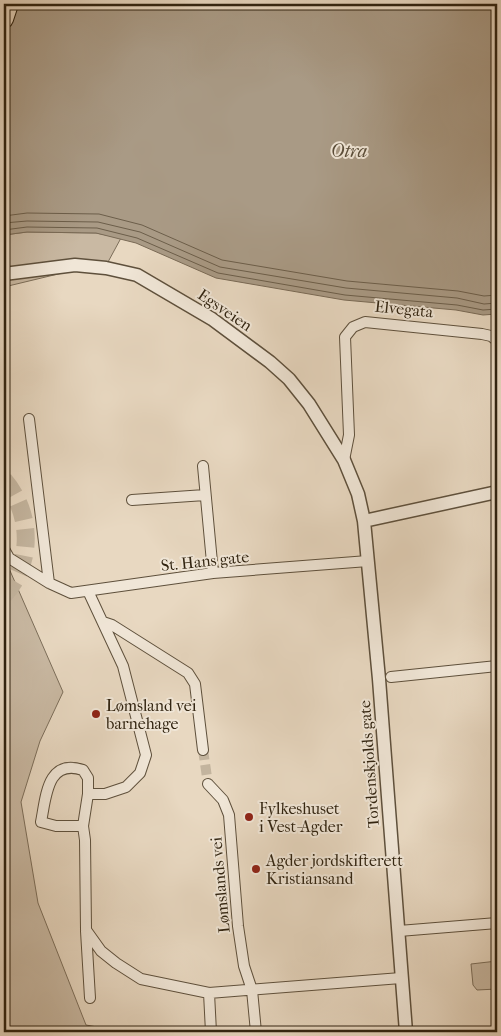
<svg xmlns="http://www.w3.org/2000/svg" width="501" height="1036" font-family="'IM FELL French Canon',serif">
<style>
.green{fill:#c9b9a3;stroke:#7c6e5a}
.water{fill:#a99a85;stroke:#796a56}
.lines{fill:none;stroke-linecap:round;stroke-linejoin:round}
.shore{stroke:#6c5e4a;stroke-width:1}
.minor-tunnel{stroke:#c3b49e;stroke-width:10;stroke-dasharray:10 5;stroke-linecap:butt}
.trunk-tunnel{stroke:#c3b49e;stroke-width:18;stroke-dasharray:18 9;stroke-linecap:butt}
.minor-casing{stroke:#5e503c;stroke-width:12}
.tertiary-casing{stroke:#5e503c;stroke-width:15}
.trunk-casing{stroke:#302310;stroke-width:20}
.minor{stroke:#f0e6d7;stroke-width:10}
.tertiary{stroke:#f0e6d7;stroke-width:12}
.trunk{stroke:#e8d8c1;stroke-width:18}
.poi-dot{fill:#8f2418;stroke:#f0e6d7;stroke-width:2}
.labels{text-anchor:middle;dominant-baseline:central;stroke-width:4;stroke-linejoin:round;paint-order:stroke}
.street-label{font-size:16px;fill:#302310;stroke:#f0e6d7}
.poi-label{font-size:16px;fill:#302310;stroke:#f0e6d7;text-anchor:start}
.water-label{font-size:18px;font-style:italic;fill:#5a4d39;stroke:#f0e6d7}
</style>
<rect width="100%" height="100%" fill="#e8d8c1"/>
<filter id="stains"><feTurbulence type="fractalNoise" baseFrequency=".004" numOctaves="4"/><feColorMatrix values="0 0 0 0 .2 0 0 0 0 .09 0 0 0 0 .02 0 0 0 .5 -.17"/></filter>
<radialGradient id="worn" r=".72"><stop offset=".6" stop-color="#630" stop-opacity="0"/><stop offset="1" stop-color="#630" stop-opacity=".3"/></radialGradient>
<path class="green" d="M27,232L96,233L121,238L108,262L4,287V235Z
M4,557L63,692L40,741L21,802L38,903L86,1025L125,1032H4Z
M497,961V989L477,990L473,985L471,964Z"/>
<path class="water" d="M4,4H497V314L483,315L456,310L344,300L216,278L136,243L96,233L27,232L4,235Z"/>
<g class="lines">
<path class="shore" d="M4,216L27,213L99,214L142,225L222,260L347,281L458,291L484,296L497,295
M4,223L27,221L98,222L140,232L220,267L346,288L457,298L484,304L497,303
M4,230L27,227L97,228L137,238L218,273L345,295L457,305L483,310L497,309"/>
<path class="minor-tunnel" d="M203,750L208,784"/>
<path class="trunk-tunnel" d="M4,480C32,513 34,562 4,595"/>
<g class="minor-casing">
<path id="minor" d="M29,419L49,583
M344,460L349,435L345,337L353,327L365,322L482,334L491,336L497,341
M203,466L213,573
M132,500L205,495
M4,549L9,558L49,583L71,593L213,573L368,561
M88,591L123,666L146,755L140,773L126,787L105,794H88L83,826L85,840L86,930L101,951L116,963L141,979L209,993L401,978
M103,622L112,625L188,673L195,684L203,750
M391,677L497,666
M208,784L223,800L229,815L238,926L244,966L252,990L256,1032
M83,826H56L41,822C46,797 47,758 83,770L88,778V794
M86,931L90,998
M399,931L497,923
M209,993L211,1032"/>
</g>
<g class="tertiary-casing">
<path id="tertiary" d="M4,274L75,265L106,268L137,275L212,319L270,362L289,379L309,404L344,460L358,494L364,521L379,679L406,1032
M364,521L497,492"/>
</g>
<g class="trunk-casing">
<path id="trunk" d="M4,19L9,4"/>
</g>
<use href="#minor" class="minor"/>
<use href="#tertiary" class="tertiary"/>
<use href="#trunk" class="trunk"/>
</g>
<g class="poi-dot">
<circle cx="96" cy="714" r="5"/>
<circle cx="249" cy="817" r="5"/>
<circle cx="256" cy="869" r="5"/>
</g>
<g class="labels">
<g class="street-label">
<text transform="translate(404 309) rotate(6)">Elvegata</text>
<text transform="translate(225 310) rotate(34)">Egsveien</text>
<text transform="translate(205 561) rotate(-6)">St. Hans gate</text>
<text transform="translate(369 764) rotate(-94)">Tordenskjolds gate</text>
<text transform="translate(220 885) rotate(-95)">Lømslands vei</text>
</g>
<g class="poi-label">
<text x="106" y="705">Lømsland vei<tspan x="106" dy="18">barnehage</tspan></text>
<text x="259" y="808">Fylkeshuset<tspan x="259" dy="18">i Vest-Agder</tspan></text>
<text x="266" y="860">Agder jordskifterett<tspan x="266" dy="18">Kristiansand</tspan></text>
</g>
<g class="water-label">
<text x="349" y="151">Otra</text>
</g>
</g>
<rect width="501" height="1036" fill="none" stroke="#e8d8c1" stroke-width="20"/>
<rect x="5" y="5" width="491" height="1026" fill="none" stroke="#302310" stroke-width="2.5"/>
<rect x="10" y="10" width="481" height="1016" fill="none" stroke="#302310"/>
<rect width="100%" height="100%" filter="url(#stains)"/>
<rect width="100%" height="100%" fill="url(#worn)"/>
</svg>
